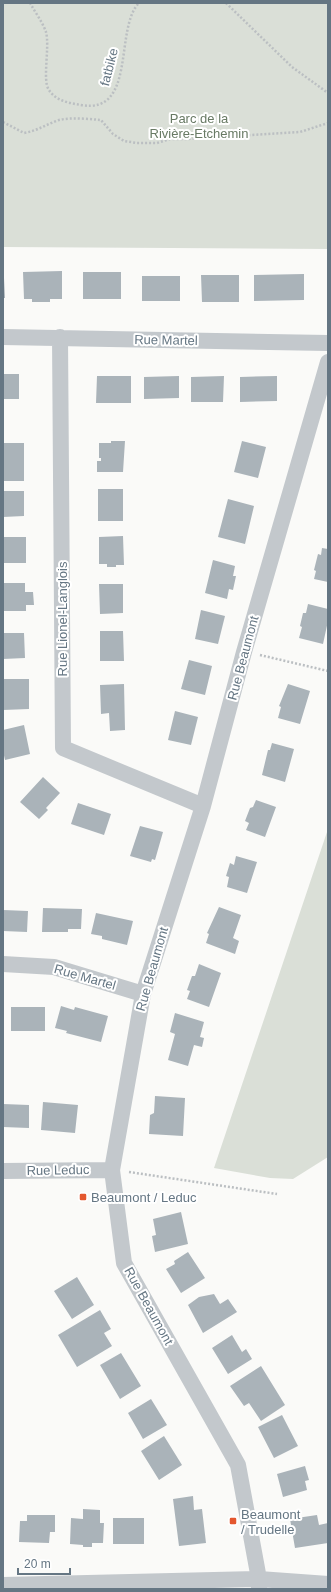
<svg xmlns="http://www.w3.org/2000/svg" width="331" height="1592" font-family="Arial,sans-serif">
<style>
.green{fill:#dadfd7}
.building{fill:#aab3b9}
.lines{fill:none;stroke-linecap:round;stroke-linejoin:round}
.path{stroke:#bbbfc2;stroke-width:2.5;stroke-dasharray:2 2;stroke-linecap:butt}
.minor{stroke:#c3c8cc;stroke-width:16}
.poi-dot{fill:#e4572e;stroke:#fff;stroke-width:1.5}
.labels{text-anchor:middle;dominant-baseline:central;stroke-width:4;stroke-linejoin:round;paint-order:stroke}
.street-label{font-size:13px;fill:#657683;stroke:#fff}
.park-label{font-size:13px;fill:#687a64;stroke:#fff}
.poi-label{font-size:13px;fill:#657683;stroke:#fff;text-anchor:start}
</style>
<rect width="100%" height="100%" fill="#fafaf8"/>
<path class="green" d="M3,3H328V249L3,247Z
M328,829V1157L293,1179L270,1178L214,1168Z"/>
<path class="building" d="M62,271V299H50V302H32V299H24L23,272Z
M83,272H121V299H83Z
M304,274V300L254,301V275Z
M201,275H239V302H202Z
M142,276H180V301H142Z
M3,278H4L5,298H3Z
M3,374H19V399H3Z
M97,376H131V403H96Z
M179,376V398L144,399V377Z
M224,376L223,402H191V377Z
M277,376V401L240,402V377Z
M111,441H125L123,472H97V461H101V458H99V443H111Z
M242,441L266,447L258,478L234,472Z
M3,443H24V481H3Z
M98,489H123V521H98Z
M3,491H24V516L3,517Z
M228,499L254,506L245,544L218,537Z
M123,536L124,565H116V567H107V564H99V537Z
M3,537H26V563H3Z
M322,548L328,549V582L314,579L316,571L314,570L318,554L321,555Z
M213,560L235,566L233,576H236L233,590L229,589L227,599L205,593Z
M3,583H25V592H33L34,605H26V611H3Z
M99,584H123V613L100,614Z
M308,604L328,609V621L323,644L299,638L302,627L300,626L303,613H306Z
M201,610L225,616L218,644L195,639Z
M100,631H123L124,661H100Z
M3,633H24L25,658L3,659Z
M189,660L212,666L205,695L181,689Z
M3,679H29V709L3,710Z
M124,684L125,730L110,731L109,713L101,714L100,685Z
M288,684L310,691L300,724L278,718L281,707L279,706Z
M175,711L198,717L191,745L168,740Z
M24,725L30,754L5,760L3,751V730Z
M272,743L294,749L285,782L262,775L268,750H270Z
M43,777L60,793L46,808L48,810L39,819L20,802Z
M256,800L276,807L265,837L246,830L249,823L245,821L250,808L253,807Z
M78,803L111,814L104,835L71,824Z
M140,826L163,832L155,860L152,859L151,862L130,856Z
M236,856L257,862L247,893L227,887L229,877L226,876L230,863L234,865Z
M219,907L241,915L233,938L239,941L235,954L206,943L209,934L207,933Z
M43,908L82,909L81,929H68V932H42Z
M3,910L28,911L27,932L3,931Z
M96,913L133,921L127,945L102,939V936L91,934Z
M199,964L221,973L209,1007L187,999L190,991L187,990L192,976H195Z
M61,1006L74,1010L75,1007L108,1016L101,1042L66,1033L67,1031L55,1028Z
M11,1007H45V1031H11Z
M175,1013L204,1022L200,1037L204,1038L202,1047L194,1045L188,1066L168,1060L175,1034L170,1032Z
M155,1096L185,1098L183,1136L149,1134L150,1115L154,1113Z
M43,1102L78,1105L75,1133L41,1130Z
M3,1104L29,1105V1128L3,1127Z
M181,1212L188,1244L155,1252L152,1236L156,1235L153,1219Z
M188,1252L205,1278L181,1293L166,1269L175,1264L174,1261Z
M77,1277L94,1305L72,1319L54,1291Z
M214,1294L220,1304L228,1299L237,1312L203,1333L188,1305L199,1297Z
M100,1310L111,1329L104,1333L112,1346L77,1367L58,1335Z
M232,1335L242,1352L246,1349L252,1359L228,1374L212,1348Z
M121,1353L141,1386L120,1399L100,1365Z
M261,1366L285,1405L261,1421L249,1403L244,1406L230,1386Z
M151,1399L167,1425L143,1439L128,1413Z
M282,1415L298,1446L274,1458L258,1427Z
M164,1436L182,1465L159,1480L141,1451Z
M305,1466L309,1480L305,1481L307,1490L283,1497L277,1474Z
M193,1496L194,1510L202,1509L206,1543L179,1546L173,1499Z
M83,1509L100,1510V1523H104L103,1543H92V1547H83V1545L70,1544L71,1518L83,1519Z
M27,1515H55V1532H50L49,1543L19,1542L20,1521H27Z
M317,1515L319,1525L328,1523V1543L295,1548L290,1519Z
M113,1518H144V1544H113Z"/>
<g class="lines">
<path class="path" d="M30,3C35,12 43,23 46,32C50,47 42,81 49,90C56,101 69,103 81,105C137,115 114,28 139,3
M226,3L292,67L328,93
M3,122L24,133C37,131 47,124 59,120C72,117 88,119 101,120L113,134L124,141L137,143H157L170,139H187L300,132L328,123
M260,655L328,671
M129,1172L277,1194"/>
<path class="minor" d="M3,337L328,343
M60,337L63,748L203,806
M3,964L54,967L143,994
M3,1171L112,1170
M3,1585L259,1579L328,1584
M259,1589V1579L238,1465L124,1263L112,1170L143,994L203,806L244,652L328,362"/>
</g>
<g class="poi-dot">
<rect x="79" y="1193" width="8" height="8" rx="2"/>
<rect x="229" y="1517" width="8" height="8" rx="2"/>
</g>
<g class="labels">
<g class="street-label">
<text transform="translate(109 67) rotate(-76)">fatbike</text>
<text transform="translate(166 340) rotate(1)">Rue Martel</text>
<text transform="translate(62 619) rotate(-90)">Rue Lionel-Langlois</text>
<text transform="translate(243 658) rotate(-75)">Rue Beaumont</text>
<text transform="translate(152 969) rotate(-74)">Rue Beaumont</text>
<text transform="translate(85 977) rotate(16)">Rue Martel</text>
<text transform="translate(58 1170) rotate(-1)">Rue Leduc</text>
<text transform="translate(149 1306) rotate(61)">Rue Beaumont</text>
</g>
<g class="park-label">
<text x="199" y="118">Parc de la<tspan x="199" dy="15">Rivière-Etchemin</tspan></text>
</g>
<g class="poi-label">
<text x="91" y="1197">Beaumont / Leduc</text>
<text x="241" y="1514">Beaumont<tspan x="241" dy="15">/ Trudelle</tspan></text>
</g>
</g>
<rect width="331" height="1592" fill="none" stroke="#657683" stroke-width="8"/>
<path d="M18 1568v6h52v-6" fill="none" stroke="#657683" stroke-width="2"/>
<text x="24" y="1568" font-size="12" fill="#657683" stroke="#ffffff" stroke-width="3" paint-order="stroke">20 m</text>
</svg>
